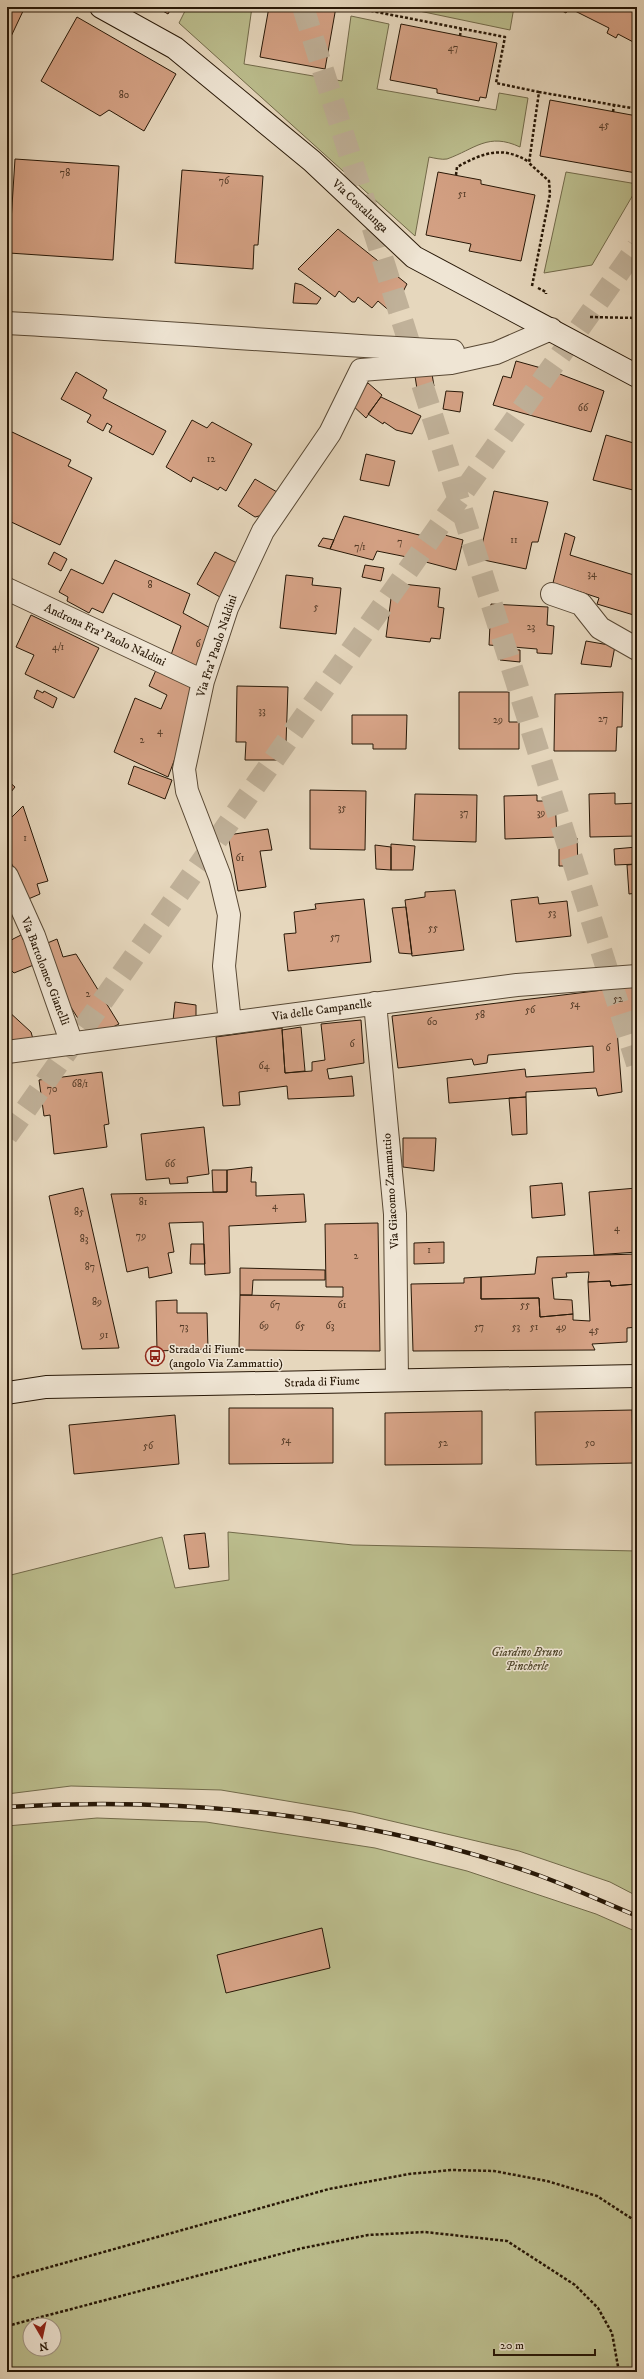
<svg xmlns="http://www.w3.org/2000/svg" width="644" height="2379" font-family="'IM FELL DW Pica',serif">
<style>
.green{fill:#bbbd8d;stroke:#726a4a;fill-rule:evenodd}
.building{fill:#d4a184;stroke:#281807}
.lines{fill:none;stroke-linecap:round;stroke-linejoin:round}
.primary-tunnel{stroke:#c0b199;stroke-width:22;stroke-dasharray:22 11;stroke-linecap:butt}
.street-casing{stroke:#584834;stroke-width:24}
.secondary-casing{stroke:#281807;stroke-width:24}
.path{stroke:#281807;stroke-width:2.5;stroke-dasharray:3 2;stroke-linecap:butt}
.street{stroke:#efe5d4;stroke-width:22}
.secondary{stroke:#efe5d4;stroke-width:22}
.rail-casing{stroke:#281807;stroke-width:4.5}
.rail{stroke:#efe5d4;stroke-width:3;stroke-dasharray:9;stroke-linecap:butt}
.labels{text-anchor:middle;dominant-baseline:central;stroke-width:3;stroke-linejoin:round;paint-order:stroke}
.number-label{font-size:10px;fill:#533a26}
.street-label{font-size:12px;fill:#281807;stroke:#efe5d4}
.poi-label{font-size:12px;fill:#281807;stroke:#efe5d4;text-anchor:start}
.park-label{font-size:12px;font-style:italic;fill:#544a2f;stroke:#efe5d4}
</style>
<rect width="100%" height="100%" fill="#e6d7bd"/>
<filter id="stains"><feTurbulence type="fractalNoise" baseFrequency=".005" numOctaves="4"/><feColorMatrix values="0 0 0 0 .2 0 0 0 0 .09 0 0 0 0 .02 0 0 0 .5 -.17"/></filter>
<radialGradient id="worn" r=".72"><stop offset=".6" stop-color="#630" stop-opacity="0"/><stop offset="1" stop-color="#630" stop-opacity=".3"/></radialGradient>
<path class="green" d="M187,7H252L244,64L342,81L351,16L389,24L377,89L496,110L499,93L528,98L520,147C488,132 475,149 447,159C442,160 434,158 429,157L415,236L179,23Z
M400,7H514L510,30Z
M566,172L637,184V188L592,265L544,273Z
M228,1532L353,1545L637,1551V1896L610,1882L519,1851L353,1812L221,1790L71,1786L7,1794V1576L162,1537L175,1588L229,1580Z
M97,1818L206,1822L375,1848L467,1871L596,1914L637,1932V2372H7V1826ZM30,2325H54V2349H30Z"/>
<path class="building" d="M7,7L24,9L7,45Z
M156,7H172L168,14Z
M269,7H336L325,69L260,57Z
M555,7H630L637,11V44L618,34L616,38L607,33L609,28L569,8L566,13Z
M77,17L176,74L144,131L109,110L100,116L41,81Z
M401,24L497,43L486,98L480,97L479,101L437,93V89L390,80Z
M550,100L637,116L636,173L540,156Z
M15,159L119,166L113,260L9,253Z
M182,170L263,176L258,245H254L253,269L175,263Z
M438,172L481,180V184L535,195L521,261L469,251L471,244L426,235Z
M338,229L407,284L392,313L378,301L372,308L358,297L355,302H352L339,291L335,297L298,269Z
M295,283L302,285L321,298L317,304L293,303Z
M516,361L552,371L604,391L591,432L493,405L503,376L511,378Z
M76,372L107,390L103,398L166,431L153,455L109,432L112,426L107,423L103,431L87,422L91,415L61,399Z
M432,374L434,386L417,389L415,376Z
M368,383L382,395L366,418L350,403Z
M446,391L463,392L460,412L443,409Z
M381,397L421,416L412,434L396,430L384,422L383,424L368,414Z
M192,420L207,428L212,422L252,444L226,491L220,487L218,490L193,477L191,482L166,467Z
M12,432L71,460L68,466L92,478L60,545L7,520V438Z
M606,435L637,444V491L593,480Z
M366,454L395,461L389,486L360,480Z
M255,479L277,492L263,515L255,517L238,506Z
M494,491L548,502L538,542H532L526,569L479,559Z
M344,516L439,540L441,534L463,540L456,570L407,557L377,551L373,560L330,549Z
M565,533L575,537L570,555L637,576V616L597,604L599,598L553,583Z
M323,538L334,540L330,549L318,546Z
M54,552L67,559L61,571L48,564Z
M215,552L239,564L220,597L197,584Z
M115,560L190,594L183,613L214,630L201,669L171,655L181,626L113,593L103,613L92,608L89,613L67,601L68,597L59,592L71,569L103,584Z
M365,565L384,568L381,581L362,577Z
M286,575L313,578L312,585L341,588L336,634L280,628Z
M393,583L440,588L438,607L444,608L440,639L431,638L430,642L386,637Z
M491,604L548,607L547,625L554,626L552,654L537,653V649L489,645Z
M31,615L99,648L74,698L25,674L34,655L16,647Z
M586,641L615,646L611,667L581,664Z
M500,649L520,650V662L500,660Z
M160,661L179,672L195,695L192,713L168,777L114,752L135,698L161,709L167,695L149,686Z
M237,686L288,687L286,743H283L282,760H245L246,742H236Z
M37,690L43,693L44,691L57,698L53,708L34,698Z
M459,692H509V722H519V749H459Z
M623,692L622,727H617L616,751H554L555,694Z
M352,715H407L406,749H373V744H352Z
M134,766L172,780L165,799L128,784Z
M7,780L15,787L7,797Z
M310,790L366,791L365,850L310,849Z
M615,793V804L637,803V836L590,837L589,794Z
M415,794L477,795L476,842L413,840Z
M537,795V801H555L557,837L505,839L504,796Z
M23,806L48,881L37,884L40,894L26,900L7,852V822Z
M268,829L272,850L260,851L266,887L238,891L228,835Z
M577,838L578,866H559V839Z
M391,844L415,846L413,870H391Z
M375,845L391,847V870L376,869Z
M637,847V864L615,865L614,849Z
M637,864V893L629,894L627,865Z
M455,890L464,950L412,956L405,900L425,897V892Z
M538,897L539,904L567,901L571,936L516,942L511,900Z
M364,899L371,962L288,971L284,934L296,933L294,912L316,909L315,904Z
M406,907L412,954L399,953L392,908Z
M25,933L36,964L14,973L7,966V945L13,939Z
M57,939L63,957L76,954L119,1024L109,1029L84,1028L62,993L45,944Z
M636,986L637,1016L616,1018L622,1092L598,1096L596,1088L526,1092V1097L449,1103L447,1078L525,1069L526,1077L594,1072L593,1046L488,1055L487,1063L474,1065L472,1059L398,1068L392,1016Z
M175,1002L196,1005V1019L173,1021Z
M7,1010L31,1032L33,1039L7,1043Z
M361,1020L364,1063L327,1069L329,1079L352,1076L354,1096L288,1099L287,1086L239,1092L240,1105L223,1106L216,1037L282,1028L285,1073L312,1071V1062L325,1060L321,1024Z
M301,1027L305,1071L285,1073L282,1030Z
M102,1072L109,1124L104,1125L107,1147L54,1154L50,1115L44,1116L39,1080Z
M526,1097L527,1134L512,1135L509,1098Z
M204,1127L209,1174L187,1177L188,1183L170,1184L169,1178L146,1180L141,1134Z
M403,1138H436L434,1171L403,1167Z
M252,1167L251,1182H256V1196L304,1194L306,1222L229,1226L230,1273L205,1275L203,1222L169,1223L174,1252L168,1253L172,1273L149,1278L148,1267L127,1272L111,1194L227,1192V1170Z
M212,1170H227V1192H213Z
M562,1183L565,1215L532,1218L530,1186Z
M83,1188L119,1348L82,1349L49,1196Z
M637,1188V1252L594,1255L589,1192Z
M378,1223L380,1351L239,1350L240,1295L343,1297V1287H326L325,1224Z
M444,1242V1263L414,1264V1243Z
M191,1244H204L205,1264H190Z
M637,1254V1284L611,1286L610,1281L588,1282L589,1272L566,1273L567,1277L552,1278L554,1299L572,1300L573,1314L540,1317L539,1298L481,1299V1277L535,1274L537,1257Z
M240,1268L325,1270V1280H253L252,1295H240Z
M481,1277V1299L539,1298L540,1317L573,1314V1320L590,1321L588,1282L610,1281L611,1286L637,1284V1327L627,1328V1342L592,1344L595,1350L413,1351L411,1284L464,1283V1278Z
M177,1300V1313H207L208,1349L157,1351L156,1301Z
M229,1408H333V1463L229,1464Z
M632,1410L633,1463L536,1465L535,1412Z
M482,1411V1464L385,1465V1413Z
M175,1415L179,1464L74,1474L69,1425Z
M205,1533L209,1567L189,1569L184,1535Z
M322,1928L330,1968L226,1993L217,1955Z"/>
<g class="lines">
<path class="primary-tunnel" d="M303,7L637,1064
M7,1136L637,247"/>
<g class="street-casing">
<path id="street" d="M7,323C156,331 304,344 453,351
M7,589L203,681
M552,594L581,604L600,628L637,649
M7,876L34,936L72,1044
M375,1003L395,1214L397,1379
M230,1023L224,966L229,915L220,877L187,791L184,769L203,681L227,608L263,531L330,433L361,370L451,363L496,353L551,329
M7,1052L517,985L637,976"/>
</g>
<g class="secondary-casing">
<path id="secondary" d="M101,7L175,48L312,161L414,257L637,376
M7,1393L46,1387L637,1376"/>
</g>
<path class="path" d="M351,7L505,37L496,83L539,92
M460,36L461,29
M613,112L614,105
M456,175L457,167C483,153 502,145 529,162
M532,286L550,194L549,181L529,163L539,92L637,109
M538,288L546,292V294
M590,317L637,318
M7,2279L329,2189L409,2174L452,2170L494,2171L547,2181L597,2196L637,2222
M7,2326L303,2248L368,2235L425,2232L507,2241L575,2285L598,2308L612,2333L619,2372"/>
<use href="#street" class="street"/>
<use href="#secondary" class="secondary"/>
<g class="rail-casing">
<path id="rail" d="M7,1807C184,1796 367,1815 535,1874C569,1886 603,1902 637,1916"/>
</g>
<use href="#rail" class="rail"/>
</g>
<defs>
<g id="bus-ring" transform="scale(1)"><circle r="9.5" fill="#efe5d4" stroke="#8f2418" stroke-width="1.5"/><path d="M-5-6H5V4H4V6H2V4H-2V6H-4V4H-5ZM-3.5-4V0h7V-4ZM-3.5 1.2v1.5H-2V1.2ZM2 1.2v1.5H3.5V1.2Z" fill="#8f2418"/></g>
</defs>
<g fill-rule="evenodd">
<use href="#bus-ring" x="155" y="1356"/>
</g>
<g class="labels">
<g class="number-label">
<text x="453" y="48">47</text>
<text x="124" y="95">80</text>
<text x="604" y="125">45</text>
<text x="65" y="173">78</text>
<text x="224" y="181">76</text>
<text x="462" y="194">51</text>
<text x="583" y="408">66</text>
<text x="211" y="459">12</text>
<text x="514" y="540">11</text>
<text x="400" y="542">7</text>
<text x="360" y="547">7/1</text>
<text x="592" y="574">34</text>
<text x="150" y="585">8</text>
<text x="316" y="607">5</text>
<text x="531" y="627">23</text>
<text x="198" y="644">6</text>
<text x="58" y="647">4/1</text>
<text x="262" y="711">33</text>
<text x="603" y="719">27</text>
<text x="498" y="720">29</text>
<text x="160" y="731">4</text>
<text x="142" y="740">2</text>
<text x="342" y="808">35</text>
<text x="464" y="813">37</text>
<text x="541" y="813">39</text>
<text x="25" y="838">1</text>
<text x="240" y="858">61</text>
<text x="552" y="913">53</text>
<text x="433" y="928">55</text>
<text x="335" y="937">57</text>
<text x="88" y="994">2</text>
<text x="618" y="999">52</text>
<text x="575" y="1004">54</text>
<text x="530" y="1010">56</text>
<text x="480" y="1015">58</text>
<text x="432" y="1022">60</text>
<text x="352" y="1044">6</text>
<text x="608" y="1048">6</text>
<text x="264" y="1066">64</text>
<text x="80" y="1084">68/1</text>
<text x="52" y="1089">70</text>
<text x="170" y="1164">66</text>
<text x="143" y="1202">81</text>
<text x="275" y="1206">4</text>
<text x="79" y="1212">85</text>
<text x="617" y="1228">4</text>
<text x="141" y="1236">79</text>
<text x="84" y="1239">83</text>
<text x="429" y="1250">1</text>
<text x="356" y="1256">2</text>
<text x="90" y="1267">87</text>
<text x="97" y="1302">89</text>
<text x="275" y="1305">67</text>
<text x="342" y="1305">61</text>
<text x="525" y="1305">55</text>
<text x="264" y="1326">69</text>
<text x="300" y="1326">65</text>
<text x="330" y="1326">63</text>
<text x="184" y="1327">73</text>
<text x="479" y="1327">57</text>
<text x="516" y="1327">53</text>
<text x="534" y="1327">51</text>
<text x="561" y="1327">49</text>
<text x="594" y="1330">45</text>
<text x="104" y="1335">91</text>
<text x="286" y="1440">54</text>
<text x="443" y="1443">52</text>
<text x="590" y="1443">50</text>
<text x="148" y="1446">56</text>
</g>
<g class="street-label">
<text transform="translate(360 206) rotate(43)">Via Costalunga</text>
<text transform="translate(105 635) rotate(25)">Androna Fra' Paolo Naldini</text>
<text transform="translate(217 646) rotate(-72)">Via Fra' Paolo Naldini</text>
<text transform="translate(45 971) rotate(69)">Via Bartolomeo Gianelli</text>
<text transform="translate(322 1010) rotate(-8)">Via delle Campanelle</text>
<text transform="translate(391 1191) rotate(-94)">Via Giacomo Zammattio</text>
<text transform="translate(322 1382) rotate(-2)">Strada di Fiume</text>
</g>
<g class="poi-label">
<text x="169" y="1349">Strada di Fiume<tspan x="169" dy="14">(angolo Via Zammattio)</tspan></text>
</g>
<g class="park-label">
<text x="527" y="1652">Giardino Bruno<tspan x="527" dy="14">Pincherle</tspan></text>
</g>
</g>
<rect width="644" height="2379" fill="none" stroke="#e6d7bd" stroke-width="24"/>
<rect x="8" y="8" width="628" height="2363" fill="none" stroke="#281807" stroke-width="2"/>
<rect x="12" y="12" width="620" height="2355" fill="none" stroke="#281807"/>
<g transform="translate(42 2337) rotate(171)"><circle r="19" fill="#efe5d4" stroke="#9f9382"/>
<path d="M0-3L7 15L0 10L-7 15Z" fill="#8f2418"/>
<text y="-6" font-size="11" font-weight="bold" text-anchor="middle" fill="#281807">N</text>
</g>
<path d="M494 2349v6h101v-6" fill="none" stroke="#281807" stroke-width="2"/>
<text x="500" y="2349" font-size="12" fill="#281807" stroke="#efe5d4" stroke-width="3" paint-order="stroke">20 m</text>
<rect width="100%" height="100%" filter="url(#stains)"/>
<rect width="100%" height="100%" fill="url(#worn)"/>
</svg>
